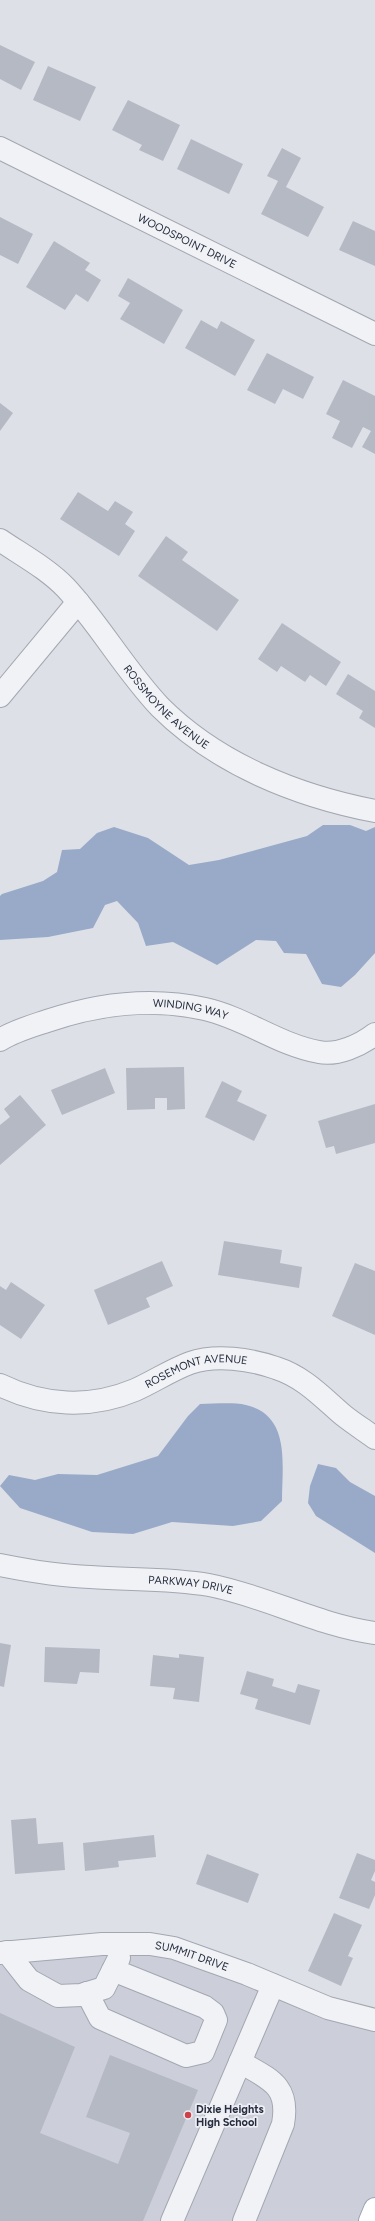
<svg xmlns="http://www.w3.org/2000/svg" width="375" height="2221" font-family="Figtree,sans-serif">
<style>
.built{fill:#cccfd9}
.water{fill:#98aac8}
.building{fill:#b5b9c4}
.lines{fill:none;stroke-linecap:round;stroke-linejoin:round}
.minor-casing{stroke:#a3a7b1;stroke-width:24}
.major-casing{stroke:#9da3b3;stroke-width:24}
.minor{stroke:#f0f2f6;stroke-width:22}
.major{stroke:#fff;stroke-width:22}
.poi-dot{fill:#cd4248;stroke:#edeff5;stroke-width:1.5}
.labels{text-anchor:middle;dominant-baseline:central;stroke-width:3.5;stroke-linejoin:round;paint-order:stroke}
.street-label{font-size:11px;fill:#272d3e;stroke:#edeff5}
.poi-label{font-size:11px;font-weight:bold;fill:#272d3e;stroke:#edeff5;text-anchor:start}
</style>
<rect width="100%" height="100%" fill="#dee0e7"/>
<path class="built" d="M150,1944L375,2020V2221H0V1953Z"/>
<path class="water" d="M323,825H350L366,831L375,827V953L355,975L341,987L322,984L306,954L284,953L276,941L256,940L217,965L173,942L146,946L138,923L117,901L105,905L93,928L48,937L0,940V896L2,894L43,881L57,872L62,850L80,849L97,833L114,827L148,838L189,865L219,860L307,836Z
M200,1404C214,1404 232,1402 246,1405C291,1415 282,1465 282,1501L261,1521L233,1526L172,1522L133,1534L92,1532L20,1508L0,1486L9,1475L35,1480L58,1474L97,1475L158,1456L188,1416Z
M318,1464L336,1468L350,1482L375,1496V1553L316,1516L308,1503L310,1486Z"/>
<path class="building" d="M0,45L35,62L21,90L0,79Z
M48,66L96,87L80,121L33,100Z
M128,100L180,125L163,161L139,150L142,145L112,130Z
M191,139L243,164L229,194L177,169Z
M282,148L301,158L286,187L324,207L308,237L261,214L278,181L267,176Z
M0,217L33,234L18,264L0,255Z
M353,221L375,231V266L339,250Z
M54,241L90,263L85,270L101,280L88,302L76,294L65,310L26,287Z
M128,278L183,310L164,344L120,319L130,303L118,296Z
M201,320L217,329L221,321L255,340L235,376L185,348Z
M267,353L314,377L303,399L283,389L275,404L247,390Z
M343,380L375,396V454L362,447L371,431L363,427L352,448L332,438L340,421L326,414Z
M0,403L13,413L0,431Z
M78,492L108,511L115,501L133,512L125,524L135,531L119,556L60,519Z
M166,536L188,552L182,560L239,600L217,631L138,576Z
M282,623L341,662L326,686L310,675L305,682L281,666L277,672L258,659Z
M348,674L375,691V728L359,718L363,711L336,694Z
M184,1067L185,1109L167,1110V1098H155V1109L127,1110L126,1068Z
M105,1068L115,1093L62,1115L51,1090Z
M222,1081L242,1091L237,1101L267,1115L254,1141L205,1117Z
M20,1095L46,1125L0,1165V1125L10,1117L4,1109Z
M375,1104V1143L336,1154L334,1146L326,1148L318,1121Z
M224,1241L282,1250L280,1263L302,1267L299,1288L218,1275Z
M162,1261L173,1286L146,1298L150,1307L108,1325L94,1290Z
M355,1263L375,1271V1335L332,1316Z
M11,1282L45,1305L21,1339L0,1325V1286L6,1290Z
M0,1643L11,1645L4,1687L0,1686Z
M45,1647L100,1649L99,1673L80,1672L77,1684L44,1682Z
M179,1654L204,1657L199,1702L173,1699L175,1688L150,1686L153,1655L179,1658Z
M247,1671L274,1679L272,1686L295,1693L298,1684L320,1690L310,1725L255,1709L258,1699L240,1694Z
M36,1818L38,1844L63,1842L65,1870L15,1874L11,1820Z
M154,1835L156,1857L118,1861L119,1867L85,1871L83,1843Z
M357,1853L375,1860V1871L371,1880L375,1882V1895L369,1909L339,1898Z
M207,1854L259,1874L248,1903L196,1884Z
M334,1913L362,1925L348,1956L353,1958L341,1986L308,1971Z
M0,2013L75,2047L40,2133L118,2164L130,2133L86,2117L110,2055L198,2090L143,2221H0Z"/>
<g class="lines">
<g class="minor-casing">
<g id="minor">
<path id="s1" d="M0,148L375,334"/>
<path id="s2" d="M0,540C22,555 48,569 66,588C100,625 125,670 160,707C217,764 297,796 375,811"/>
<path d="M0,696L78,602"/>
<path id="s3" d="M0,1040C14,1031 32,1026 47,1021C100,1003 151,997 205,1009C245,1018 279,1045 319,1052C337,1056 361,1045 375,1034"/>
<path id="s4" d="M0,1385C43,1406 90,1409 135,1390C153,1382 171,1370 190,1363C216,1354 250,1359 276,1368C304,1377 322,1397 343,1415C353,1423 364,1430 375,1438"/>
<path id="s5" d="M0,1565C30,1571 60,1576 90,1577C130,1580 169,1578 209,1585C266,1596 317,1625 375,1633"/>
<path d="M7,1952L29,1980L58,1996L81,1995L104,1988L119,1958"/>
<path id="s6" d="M0,1953L102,1944H150L174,1948L247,1974L328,2008L375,2020"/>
<path d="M87,1993L100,2018L186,2056L203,2052L216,2020L213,2013L205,2007L113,1970"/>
<path d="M240,2062C269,2079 290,2085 283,2124L244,2221"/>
<path d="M172,2221L273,1985"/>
</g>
</g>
<g class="major-casing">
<path id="major" d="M370,2221L375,2209"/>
</g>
<use href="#minor" class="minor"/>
<use href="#major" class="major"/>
</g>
<circle class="poi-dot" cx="188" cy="2115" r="4"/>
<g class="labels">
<g class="street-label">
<text stroke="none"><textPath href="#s1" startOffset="209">WOODSPOINT DRIVE</textPath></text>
<text stroke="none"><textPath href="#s2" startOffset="238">ROSSMOYNE AVENUE</textPath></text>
<text stroke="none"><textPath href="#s3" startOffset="197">WINDING WAY</textPath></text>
<text stroke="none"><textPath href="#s4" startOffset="205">ROSEMONT AVENUE</textPath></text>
<text stroke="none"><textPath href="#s5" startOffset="192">PARKWAY DRIVE</textPath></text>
<text stroke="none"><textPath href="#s6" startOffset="194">SUMMIT DRIVE</textPath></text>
</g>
<g class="poi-label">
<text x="196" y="2109">Dixie Heights<tspan x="196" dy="13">High School</tspan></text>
</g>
</g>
</svg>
